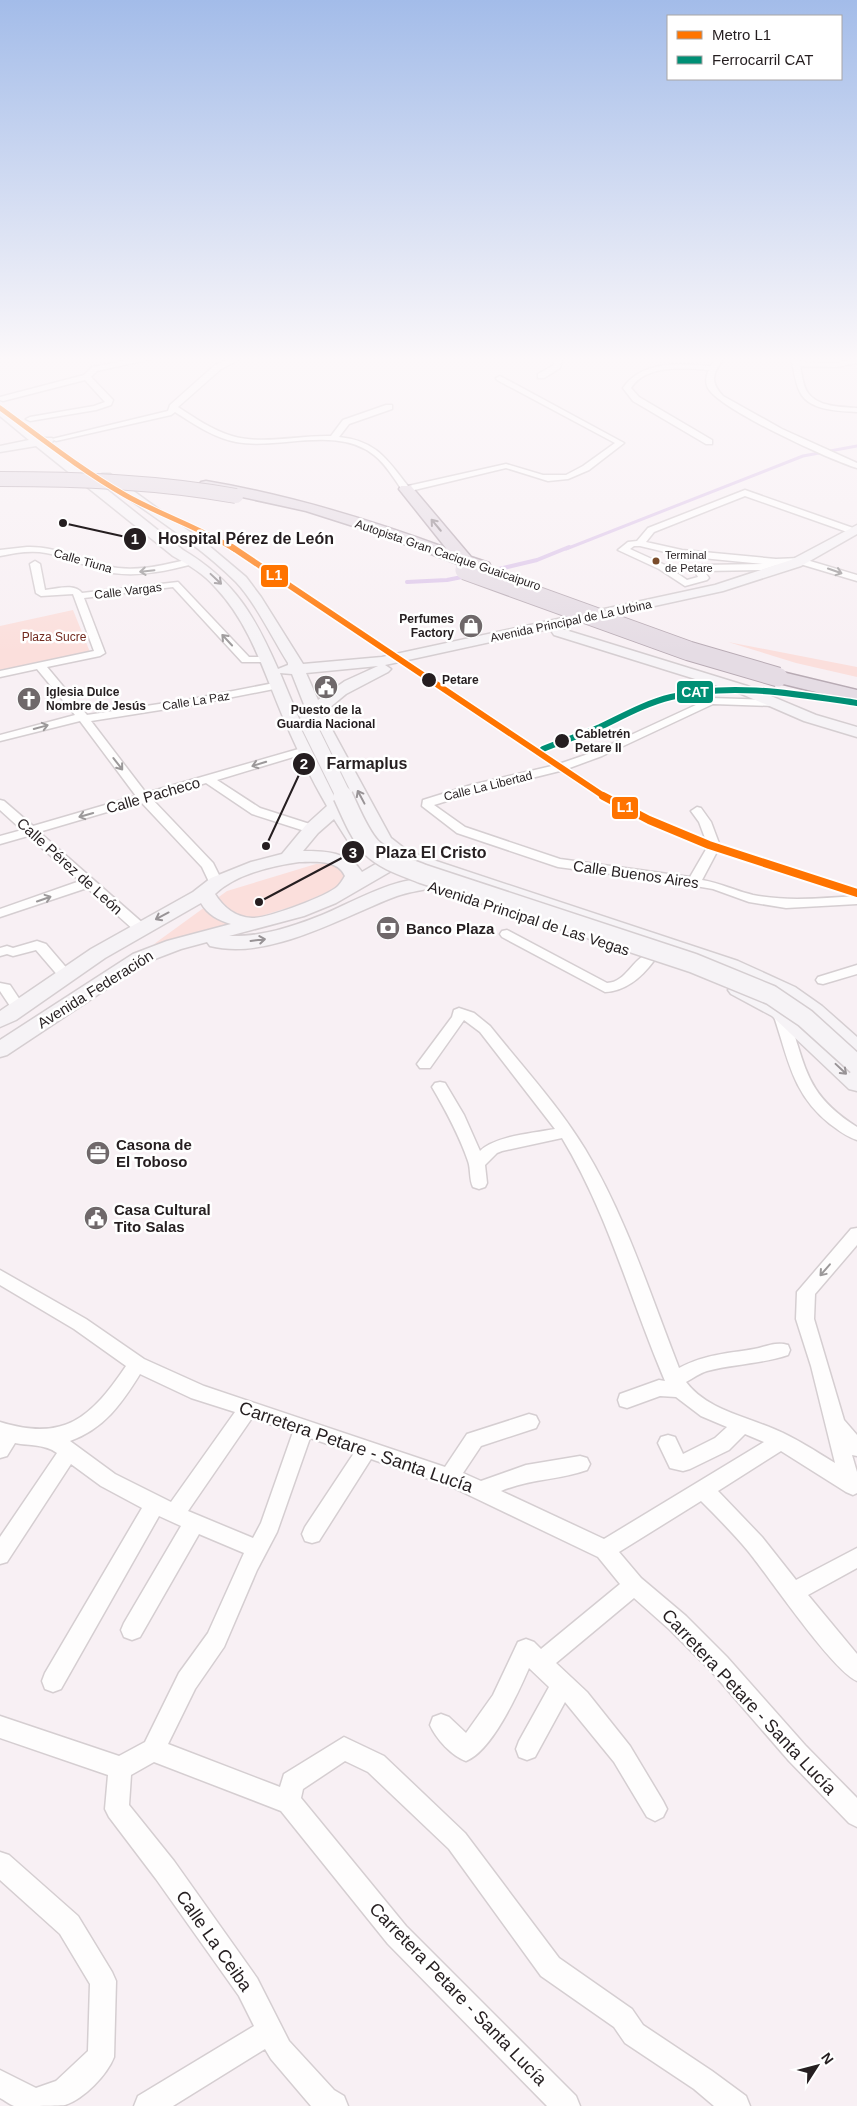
<svg xmlns="http://www.w3.org/2000/svg" width="857" height="2106" font-family="Helvetica,sans-serif">
<style>
.green{fill:#fbdfdc}
.lines{fill:none;stroke-linecap:round;stroke-linejoin:round}
.stream-far1{stroke:#ddc7ea;stroke-width:3}
.stream{stroke:#ddc7ea;stroke-width:4}
.street-casing{stroke:#d5ced1;stroke-width:3}
.secondary-casing{stroke:#d5ced1;stroke-width:3}
.highway-casing{stroke:#b8abb4;stroke-width:3}
.street{fill:#fefdfd;fill-rule:evenodd}
.secondary{fill:#f6f3f6;fill-rule:evenodd}
.highway{fill:#e5dce4;fill-rule:evenodd}
.secondary-bridge-far1-casing{stroke:#d5ced1;stroke-width:17;stroke-linecap:butt}
.secondary-bridge-casing{stroke:#d5ced1;stroke-width:22;stroke-linecap:butt}
.highway-bridge-far1-casing{stroke:#b8abb4;stroke-width:16;stroke-linecap:butt}
.highway-bridge-casing{stroke:#b8abb4;stroke-width:21;stroke-linecap:butt}
.secondary-bridge-far1{stroke:#f6f3f6;stroke-width:15}
.secondary-bridge{stroke:#f6f3f6;stroke-width:19}
.highway-bridge-far1{stroke:#e5dce4;stroke-width:14}
.highway-bridge{stroke:#e5dce4;stroke-width:19}
.rail-1-casing{stroke:#fff;stroke-width:9}
.rail-1{stroke:#008f75;stroke-width:6}
.metro-1-far2-casing{stroke:#fff;stroke-width:7}
.metro-1-far1-casing{stroke:#fff;stroke-width:9}
.metro-1-casing{stroke:#fff;stroke-width:12}
.metro-1-far2{stroke:#ff7400;stroke-width:5}
.metro-1-far1{stroke:#ff7400;stroke-width:6}
.metro-1{stroke:#ff7400;stroke-width:8}
.oneway{stroke:#8f868c}
.oneway2{stroke:#9c999a}
.oneway3{stroke:#989396}
.bus-dot{fill:#7a4b2a;stroke:#fff;stroke-width:2}
.stop-dot{fill:#251e20;stroke:#fff;stroke-width:2}
.labels{text-anchor:middle;dominant-baseline:central;stroke-width:5;stroke-linejoin:round;paint-order:stroke}
.far-bus-label{font-size:11px;fill:#251e20;stroke:#fff;text-anchor:start}
.far-street-label{font-size:12px;fill:#251e20;stroke:#fff}
.far-poi-label{font-size:12px;font-weight:bold;fill:#251e20;stroke:#fff;text-anchor:end}
.far-park-label{font-size:12px;fill:#71291e;stroke:#fff}
.far-stop-label{font-size:12px;font-weight:bold;fill:#251e20;stroke:#fff;text-anchor:start}
.street-label{font-size:15px;fill:#251e20;stroke:#fff}
.poi-label{font-size:15px;font-weight:bold;fill:#251e20;stroke:#fff;text-anchor:start}
.near-street-label{font-size:18px;fill:#251e20;stroke:#fff}
.leader{fill:none;stroke:#251e20;stroke-width:2}
.callout-dot{fill:#251e20;stroke:#fff;stroke-width:2}
.mark-label{font-size:15px;text-anchor:middle;font-weight:bold;fill:#fff}
.callout-label{font-size:16px;text-anchor:middle;font-weight:bold;fill:#251e20;stroke:#fff;stroke-width:5;stroke-linejoin:round;paint-order:stroke}
.line-badge{stroke:#fff;stroke-width:2}
.badge-label{font-size:14px;text-anchor:middle;font-weight:bold;fill:#fff}
</style>
<rect width="100%" height="100%" fill="#f8f0f4"/>
<path class="green" d="M73,610L90,652L0,670V626Z
M728,642L857,667V677L796,663Z
M316,864H332L349,871L341,886L300,904L219,929L154,944L227,891Z"/>
<g class="lines">
<path class="stream-far1" d="M566,549L803,456L857,446"/>
<path class="stream" d="M486,572L537,560L569,547
M407,582L447,580L467,576"/>
<g class="street-casing">
<path id="street" d="M140,358H155L97,371L91,377L113,400L111,405L96,410L30,421L26,419L30,417L94,406L105,402L85,380L3,401L0,400V397L84,375L92,367Z
M232,358H242L221,369L178,407C195,418 212,430 232,436C261,445 300,435 331,436L343,420L386,405H392V409L349,424L339,437C376,441 386,458 408,486L506,464L543,475H566L583,466L615,443L497,380L496,378L500,376L624,443L589,470L568,479L548,481L506,468L406,492L403,491C394,479 386,464 374,455C336,425 280,450 236,442C214,438 194,424 175,412L171,415L56,441L52,439L168,411L170,405L215,365Z
M554,358H562L560,368L544,378H538V374L554,365Z
M716,358H724C713,373 709,381 723,396L782,429L857,463V468C832,461 719,409 708,388C705,382 706,376 709,370C684,368 646,364 631,388L639,397L712,440V444H706L633,401L623,388C642,360 681,363 711,366Z
M791,358H799V362L836,363L857,359V363L836,367L800,366C802,374 803,387 808,393C818,407 842,407 857,408V412C840,411 809,411 800,392C795,383 794,369 791,358Z
M745,490L856,529L857,532L850,533L745,496L654,532L646,542L682,550L776,559L800,558L857,575V581L800,564L777,565L762,570L704,571L709,578L707,580L685,586L659,569L618,550L628,542L637,541L648,528ZM634,546H640L682,556L763,564L702,565L694,570L698,577L687,580L665,565L630,549Z
M27,547C55,546 79,559 106,566C135,573 165,565 194,558L199,561L197,563C170,570 142,577 113,573C90,569 69,557 46,553C31,550 15,553 0,556V550Z
M35,561L40,564L45,590C57,589 74,583 82,593L178,582L249,657H271L272,659L267,662H242L173,587L84,598L105,653L100,656L47,667L87,715L192,699L279,682L283,683L284,685L279,688L192,705L91,721L146,793L302,748H310L312,750L310,752L217,780L260,808L316,826L318,829L316,832H308L252,814L206,783L152,799L213,863L223,883L221,886H211L202,867L141,802L39,832L145,925L147,928L145,931H135L87,888L0,917V909L80,881L28,836L0,844V836L22,830L0,810V800L4,801L33,826L136,796L80,721L0,741V735L75,715L37,669L0,677V671L94,651L73,594L41,596L36,593L30,564Z
M711,698L775,700L780,703L775,706L713,704L602,756L564,770L479,791L434,805L465,827L560,859L690,877L708,846L699,822L691,811L697,807L701,808L711,822L720,846L702,880C720,883 736,891 753,895C788,902 822,898 857,896V904L786,908L749,902L713,889L672,882L558,867L457,833L422,806L423,800L471,785L556,765L594,752Z
M507,930L607,983C627,982 632,958 649,954L656,958C643,976 627,991 605,992L502,937L500,934L502,931Z
M37,941L46,944L70,972L72,975L70,978H60L36,950L13,956L7,954L0,956V948L7,946L13,948Z
M857,965V974L823,984L818,983L816,980L818,977Z
M0,983L10,985L26,1009L24,1012H14L0,991Z
M779,1006L784,1008L786,1011C807,1065 802,1092 857,1127V1140C847,1137 838,1130 830,1124C790,1092 788,1055 772,1011L774,1008Z
M459,1008L474,1013L490,1026C522,1066 558,1105 585,1149C626,1217 650,1294 679,1368C706,1354 725,1354 754,1349C765,1347 776,1341 788,1345L790,1350L788,1355C761,1364 734,1364 707,1371C700,1373 693,1378 686,1382C706,1409 744,1416 774,1429C796,1438 815,1451 835,1463L811,1366L796,1319L797,1292L851,1229L857,1228V1245L815,1294L814,1319L844,1420L857,1435V1456L852,1455L857,1472V1493L853,1495L846,1492L781,1451L718,1491L762,1537L796,1580L857,1548V1568L808,1595L857,1654V1681C832,1670 770,1578 748,1551C734,1534 717,1517 701,1501L619,1552L641,1578L686,1616L727,1657L805,1745L857,1798V1827L849,1823L789,1761L711,1671L670,1630L634,1598L556,1663L587,1692L630,1746L663,1801L667,1809L663,1817L655,1821L647,1817L614,1762L565,1702L535,1757L527,1760L519,1757L516,1749L519,1741L549,1687L529,1668C518,1693 492,1751 466,1761C452,1756 436,1739 430,1725L433,1717L441,1714L449,1717L466,1733L493,1695L518,1642L526,1639L534,1642L541,1649L620,1584L598,1557L452,1487L371,1459L319,1541L312,1543L305,1541L302,1534L305,1527L354,1453L310,1438L277,1532L257,1570L224,1647L195,1689L168,1744L280,1787L284,1774L344,1737L384,1756L465,1833L559,1958L632,2009L643,2025L712,2071L746,2096L750,2106H714L694,2089L625,2043L614,2027L541,1976L449,1849L368,1772L345,1761L303,1789L301,1798L406,1926L576,2096L580,2106H547L388,1944L281,1811L154,1762L131,1775L129,1805L174,1861L257,1978L289,2041L334,2090L344,2096L348,2106H311L271,2059L265,2049L173,2106H134L138,2096L254,2026L239,1996L156,1879L109,1817L105,1809L108,1775L0,1738V1716L119,1756L145,1742L179,1673L208,1633L244,1553L199,1534L140,1637L132,1640L124,1637L121,1630L124,1623L181,1526L159,1516L61,1689L53,1692L45,1689L42,1681L45,1673L142,1508L101,1486L71,1464L7,1562L0,1564V1537L57,1453C45,1444 30,1446 15,1443L7,1456L0,1458V1422C64,1442 91,1418 126,1366L74,1329L0,1285V1270L86,1319L144,1359L204,1386L445,1467L467,1434L529,1414L536,1416L539,1422L536,1428L481,1446L463,1473L481,1481L526,1465L580,1456L587,1458L590,1464L587,1470C559,1480 529,1479 501,1491L604,1539L764,1442L745,1434L729,1450L690,1469L683,1471L670,1468L658,1443L661,1437L668,1435L675,1437L683,1454L715,1438L727,1427L701,1416L676,1397L660,1396L627,1408L620,1406L618,1400L620,1394L659,1380L665,1381C630,1299 609,1216 562,1138L502,1151L497,1153L485,1165L487,1183L485,1187L479,1189L473,1187C469,1179 471,1169 468,1161C459,1135 446,1111 432,1087L435,1083L440,1082L445,1083L464,1115L480,1151C495,1136 534,1133 555,1129L480,1032L464,1020L430,1068H420L417,1064L452,1017L454,1010ZM140,1374L191,1398L235,1412L171,1502L115,1474L70,1441C104,1429 122,1403 140,1374ZM252,1418L293,1432L261,1523L253,1538L188,1511Z
M0,1852L9,1855L78,1916L112,1972L116,1981L114,2057C107,2075 84,2099 65,2105C57,2106 21,2106 14,2106C9,2104 4,2100 0,2098V2070L36,2088L56,2081L88,2051L90,1984L60,1934L0,1880Z"/>
</g>
<g class="secondary-casing">
<path id="secondary" d="M0,408L4,409L41,438H52L54,440L52,442L48,443L183,550C235,581 254,615 278,669L288,665V663C273,639 255,602 236,582C198,544 145,511 102,480L100,477L102,474H110L208,545L246,577L261,597L303,664L382,657L715,585L791,560L857,525V534L801,566L723,591L385,665L391,669L388,672L346,694L323,713L391,838L409,852L738,961L795,987L822,1006L857,1037V1055L850,1053L808,1016L781,995L724,969L405,863L336,903L304,916L229,936C261,937 292,927 322,915C349,904 402,873 431,880L433,884L431,888C419,891 408,892 397,896C343,916 270,961 210,946L207,942L181,949L147,962L7,1055L0,1057V1040L133,954L167,941L231,924C218,920 208,915 201,903L105,958L16,1020L0,1027V1011L91,949L193,892L211,878L251,862L282,854L306,825L327,806C310,777 296,747 283,717C264,672 250,624 216,588C204,574 189,565 173,556L36,446L0,452V446L29,440L0,416ZM378,666L345,681L318,700L306,673ZM280,673L292,674L307,712L300,721ZM313,724L375,841L391,855L362,872C349,852 325,851 303,851L318,833L334,819L353,849L359,850L365,849L368,845L339,799L302,726L307,727ZM299,862C314,862 338,859 345,876C343,879 341,883 338,886C328,896 266,919 252,918C235,917 223,907 215,894C236,874 271,866 299,862Z
M559,628L747,686L816,715L857,727V737L804,721L737,692L554,635L552,632L554,629Z
M738,984L786,1006L857,1072V1091L849,1089L772,1016L731,994L728,990L731,986Z"/>
</g>
<g class="highway-casing">
<path id="highway" d="M206,481C289,495 368,519 446,548L399,489L401,486H411L471,557L489,563L491,567L489,571H477L375,533L306,511L201,488L199,485L201,482Z
M778,671L857,690V702L771,681L769,677L771,673Z"/>
</g>
<use href="#street" class="street"/>
<use href="#secondary" class="secondary"/>
<use href="#highway" class="highway"/>
<g class="secondary-bridge-far1-casing">
<path id="secondary-bridge-far1" d="M307,722L344,797"/>
</g>
<g class="secondary-bridge-casing">
<path id="secondary-bridge" d="M343,796C351,813 359,834 371,847C385,861 406,867 423,874L693,963L771,995L805,1018L857,1065"/>
</g>
<g class="highway-bridge-far1-casing">
<path id="highway-bridge-far1" d="M0,479C79,479 158,482 236,496"/>
</g>
<g class="highway-bridge-casing">
<path id="highway-bridge" d="M465,570L689,651L778,677"/>
</g>
<use href="#secondary-bridge-far1" class="secondary-bridge-far1"/>
<use href="#secondary-bridge" class="secondary-bridge"/>
<use href="#highway-bridge-far1" class="highway-bridge-far1"/>
<use href="#highway-bridge" class="highway-bridge"/>
<g class="rail-1-casing">
<path id="rail-1" d="M543,749C562,741 582,735 600,727C623,716 646,703 671,697C732,682 796,694 857,703"/>
</g>
<use href="#rail-1" class="rail-1"/>
<g class="metro-1-far2-casing">
<path id="metro-1-far2" d="M0,408C41,438 81,470 125,495C160,515 199,527 234,549"/>
</g>
<g class="metro-1-far1-casing">
<path id="metro-1-far1" d="M232,547L605,797"/>
</g>
<g class="metro-1-casing">
<path id="metro-1" d="M603,796L649,820L709,845L857,893"/>
</g>
<use href="#metro-1-far2" class="metro-1-far2"/>
<use href="#metro-1-far1" class="metro-1-far1"/>
<use href="#metro-1" class="metro-1"/>
</g>
<defs><path id="oneway-shaft" d="M-6 0H5M1.5-3L5.5 0L1.5 3" fill="none" stroke-width="1.6" stroke-linecap="round" stroke-linejoin="round" transform="scale(1.25)"/></defs>
<use class="oneway" href="#oneway-shaft" transform="translate(436 525) rotate(-130)"/>
<g class="oneway2">
<use href="#oneway-shaft" transform="translate(147 571) rotate(174)"/>
<use href="#oneway-shaft" transform="translate(835 571) rotate(19)"/>
<use href="#oneway-shaft" transform="translate(227 640) rotate(-133)"/>
<use href="#oneway-shaft" transform="translate(41 727) rotate(-15)"/>
<use href="#oneway-shaft" transform="translate(118 764) rotate(52)"/>
<use href="#oneway-shaft" transform="translate(259 764) rotate(163)"/>
<use href="#oneway-shaft" transform="translate(86 815) rotate(164)"/>
<use href="#oneway-shaft" transform="translate(44 899) rotate(-19)"/>
<use href="#oneway-shaft" transform="translate(825 1270) rotate(131)"/>
</g>
<g class="oneway3">
<use href="#oneway-shaft" transform="translate(216 579) rotate(43)"/>
<use href="#oneway-shaft" transform="translate(361 797) rotate(-118)"/>
<use href="#oneway-shaft" transform="translate(162 916) rotate(152)"/>
<use href="#oneway-shaft" transform="translate(258 940) rotate(-7)"/>
<use href="#oneway-shaft" transform="translate(841 1069) rotate(43)"/>
</g>
<linearGradient id="sky" x2="0" y2="1"><stop stop-color="#a3bce9"/><stop offset="0.55" stop-color="#fcf8fa"/><stop offset="1" stop-color="#fcf8fa" stop-opacity="0"/></linearGradient>
<rect width="857" height="653" fill="url(#sky)"/>
<defs>
<g id="shop-disc" transform="scale(1.25)"><circle r="9.5" fill="#6f686a" stroke="#fff"/><path d="M-5-2.5h2.3a2.7 3.5 0 0 1 5.4 0H5L5.5 6h-11ZM-1.5-2.5h3a1.5 2.3 0 0 0-3 0Z" fill="#fff"/></g>
<g id="civic-disc" transform="scale(1.25)"><circle r="9.5" fill="#6f686a" stroke="#fff"/><path d="M-.6-6.5H3V-4.5H.6V-3L4-1V1h2V6H-6V1h2V-1L-.6-3ZM-1.2 2.5V6h2.4V2.5Z" fill="#fff"/></g>
<g id="church-disc" transform="scale(1.25)"><circle r="9.5" fill="#6f686a" stroke="#fff"/><path d="M-1.2-6h2.4v3.5h3.3v2.4h-3.3V6h-2.4V-.1h-3.3v-2.4h3.3Z" fill="#fff"/></g>
<g id="bank-disc" transform="scale(1.25)"><circle r="9.5" fill="#6f686a" stroke="#fff"/><path d="M-6-4H6V4H-6ZM0-2.3a2.3 2.3 0 1 0 0 4.6a2.3 2.3 0 1 0 0-4.6Z" fill="#fff"/></g>
<g id="office-disc" transform="scale(1.25)"><circle r="9.5" fill="#6f686a" stroke="#fff"/><path d="M-6-3h4V-5.5h4V-3h4V5H-6ZM-1-4.5V-3h2v-1.5ZM-6 0V1H6V0Z" fill="#fff"/></g>
</defs>
<g fill-rule="evenodd">
<use href="#shop-disc" x="471" y="626"/>
<use href="#civic-disc" x="326" y="687"/>
<use href="#church-disc" x="29" y="699"/>
<use href="#bank-disc" x="388" y="928"/>
<use href="#office-disc" x="98" y="1153"/>
<use href="#civic-disc" x="96" y="1218"/>
</g>
<circle class="bus-dot" cx="656" cy="561" r="4.5"/>
<g class="stop-dot">
<circle cx="429" cy="680" r="8"/>
<circle cx="562" cy="741" r="8"/>
</g>
<g class="labels">
<g class="far-bus-label">
<text x="665" y="555">Terminal<tspan x="665" dy="13">de Petare</tspan></text>
</g>
<g class="far-street-label">
<text transform="translate(448 555) rotate(19)">Autopista Gran Cacique Guaicaipuro</text>
<text transform="translate(83 561) rotate(16)">Calle Tiuna</text>
<text transform="translate(128 591) rotate(-7)">Calle Vargas</text>
<text transform="translate(571 621) rotate(-12)">Avenida Principal de La Urbina</text>
<text transform="translate(196 701) rotate(-9)">Calle La Paz</text>
<text transform="translate(488 786) rotate(-14)">Calle La Libertad</text>
</g>
<g class="far-poi-label">
<text x="454" y="619">Perfumes<tspan x="454" dy="14">Factory</tspan></text>
<text x="46" y="692" text-anchor="start">Iglesia Dulce<tspan x="46" dy="14">Nombre de Jesús</tspan></text>
<text x="326" y="710" text-anchor="middle">Puesto de la<tspan x="326" dy="14">Guardia Nacional</tspan></text>
</g>
<g class="far-park-label">
<text x="54" y="637">Plaza Sucre</text>
</g>
<g class="far-stop-label">
<text x="442" y="680">Petare</text>
<text x="575" y="734">Cabletrén<tspan x="575" dy="14">Petare II</tspan></text>
</g>
<g class="street-label">
<text transform="translate(153 795) rotate(-16)">Calle Pacheco</text>
<text transform="translate(70 866) rotate(42)">Calle Pérez de León</text>
<text transform="translate(636 874) rotate(8)">Calle Buenos Aires</text>
<text transform="translate(529 918) rotate(18)">Avenida Principal de Las Vegas</text>
<text transform="translate(95 989) rotate(-32)">Avenida Federación</text>
</g>
<g class="poi-label">
<text x="406" y="928">Banco Plaza</text>
<text x="116" y="1144">Casona de<tspan x="116" dy="17">El Toboso</tspan></text>
<text x="114" y="1209">Casa Cultural<tspan x="114" dy="17">Tito Salas</tspan></text>
</g>
<g class="near-street-label">
<text transform="translate(356 1447) rotate(19)">Carretera Petare - Santa Lucía</text>
<text transform="translate(749 1702) rotate(47)">Carretera Petare - Santa Lucía</text>
<text transform="translate(214 1941) rotate(55)">Calle La Ceiba</text>
<text transform="translate(458 1994) rotate(46)">Carretera Petare - Santa Lucía</text>
</g>
</g>
<path class="leader" d="M63 523L135 539M266 846L304 764M259 902L353 852"/>
<g class="callout-dot">
<circle cx="63" cy="523" r="5"/>
<circle cx="266" cy="846" r="5"/>
<circle cx="259" cy="902" r="5"/>
<circle cx="135" cy="539" r="12"/>
<circle cx="304" cy="764" r="12"/>
<circle cx="353" cy="852" r="12"/>
</g>
<g class="mark-label">
<text x="135" y="544">1</text>
<text x="304" y="769">2</text>
<text x="353" y="858">3</text>
</g>
<g class="callout-label">
<text x="246" y="544">Hospital Pérez de León</text>
<text x="367" y="769">Farmaplus</text>
<text x="431" y="858">Plaza El Cristo</text>
</g>
<g class="line-badge">
<rect x="260" y="564" width="29" height="24" rx="5" fill="#ff7400"/>
<rect x="676" y="680" width="38" height="24" rx="5" fill="#008f75"/>
<rect x="611" y="796" width="28" height="24" rx="5" fill="#ff7400"/>
</g>
<g class="badge-label">
<text x="274" y="580">L1</text>
<text x="695" y="697">CAT</text>
<text x="625" y="812">L1</text>
</g>
<rect x="667" y="15" width="175" height="65" fill="#ffffff" stroke="#a8a5a6"/>
<rect x="677" y="31" width="25" height="8" fill="#ff7400" stroke="#a8a5a6"/>
<text x="712" y="40" font-size="15" fill="#251e20">Metro L1</text>
<rect x="677" y="56" width="25" height="8" fill="#008f75" stroke="#a8a5a6"/>
<text x="712" y="65" font-size="15" fill="#251e20">Ferrocarril CAT</text>
<g transform="translate(817 2066) rotate(54)" stroke="#ffffff" stroke-width="4" paint-order="stroke">
<path d="M0-4L9 19L0 12L-9 19Z" fill="#251e20"/>
<text y="-8" font-size="14" font-weight="bold" text-anchor="middle" fill="#251e20">N</text>
</g>
</svg>
